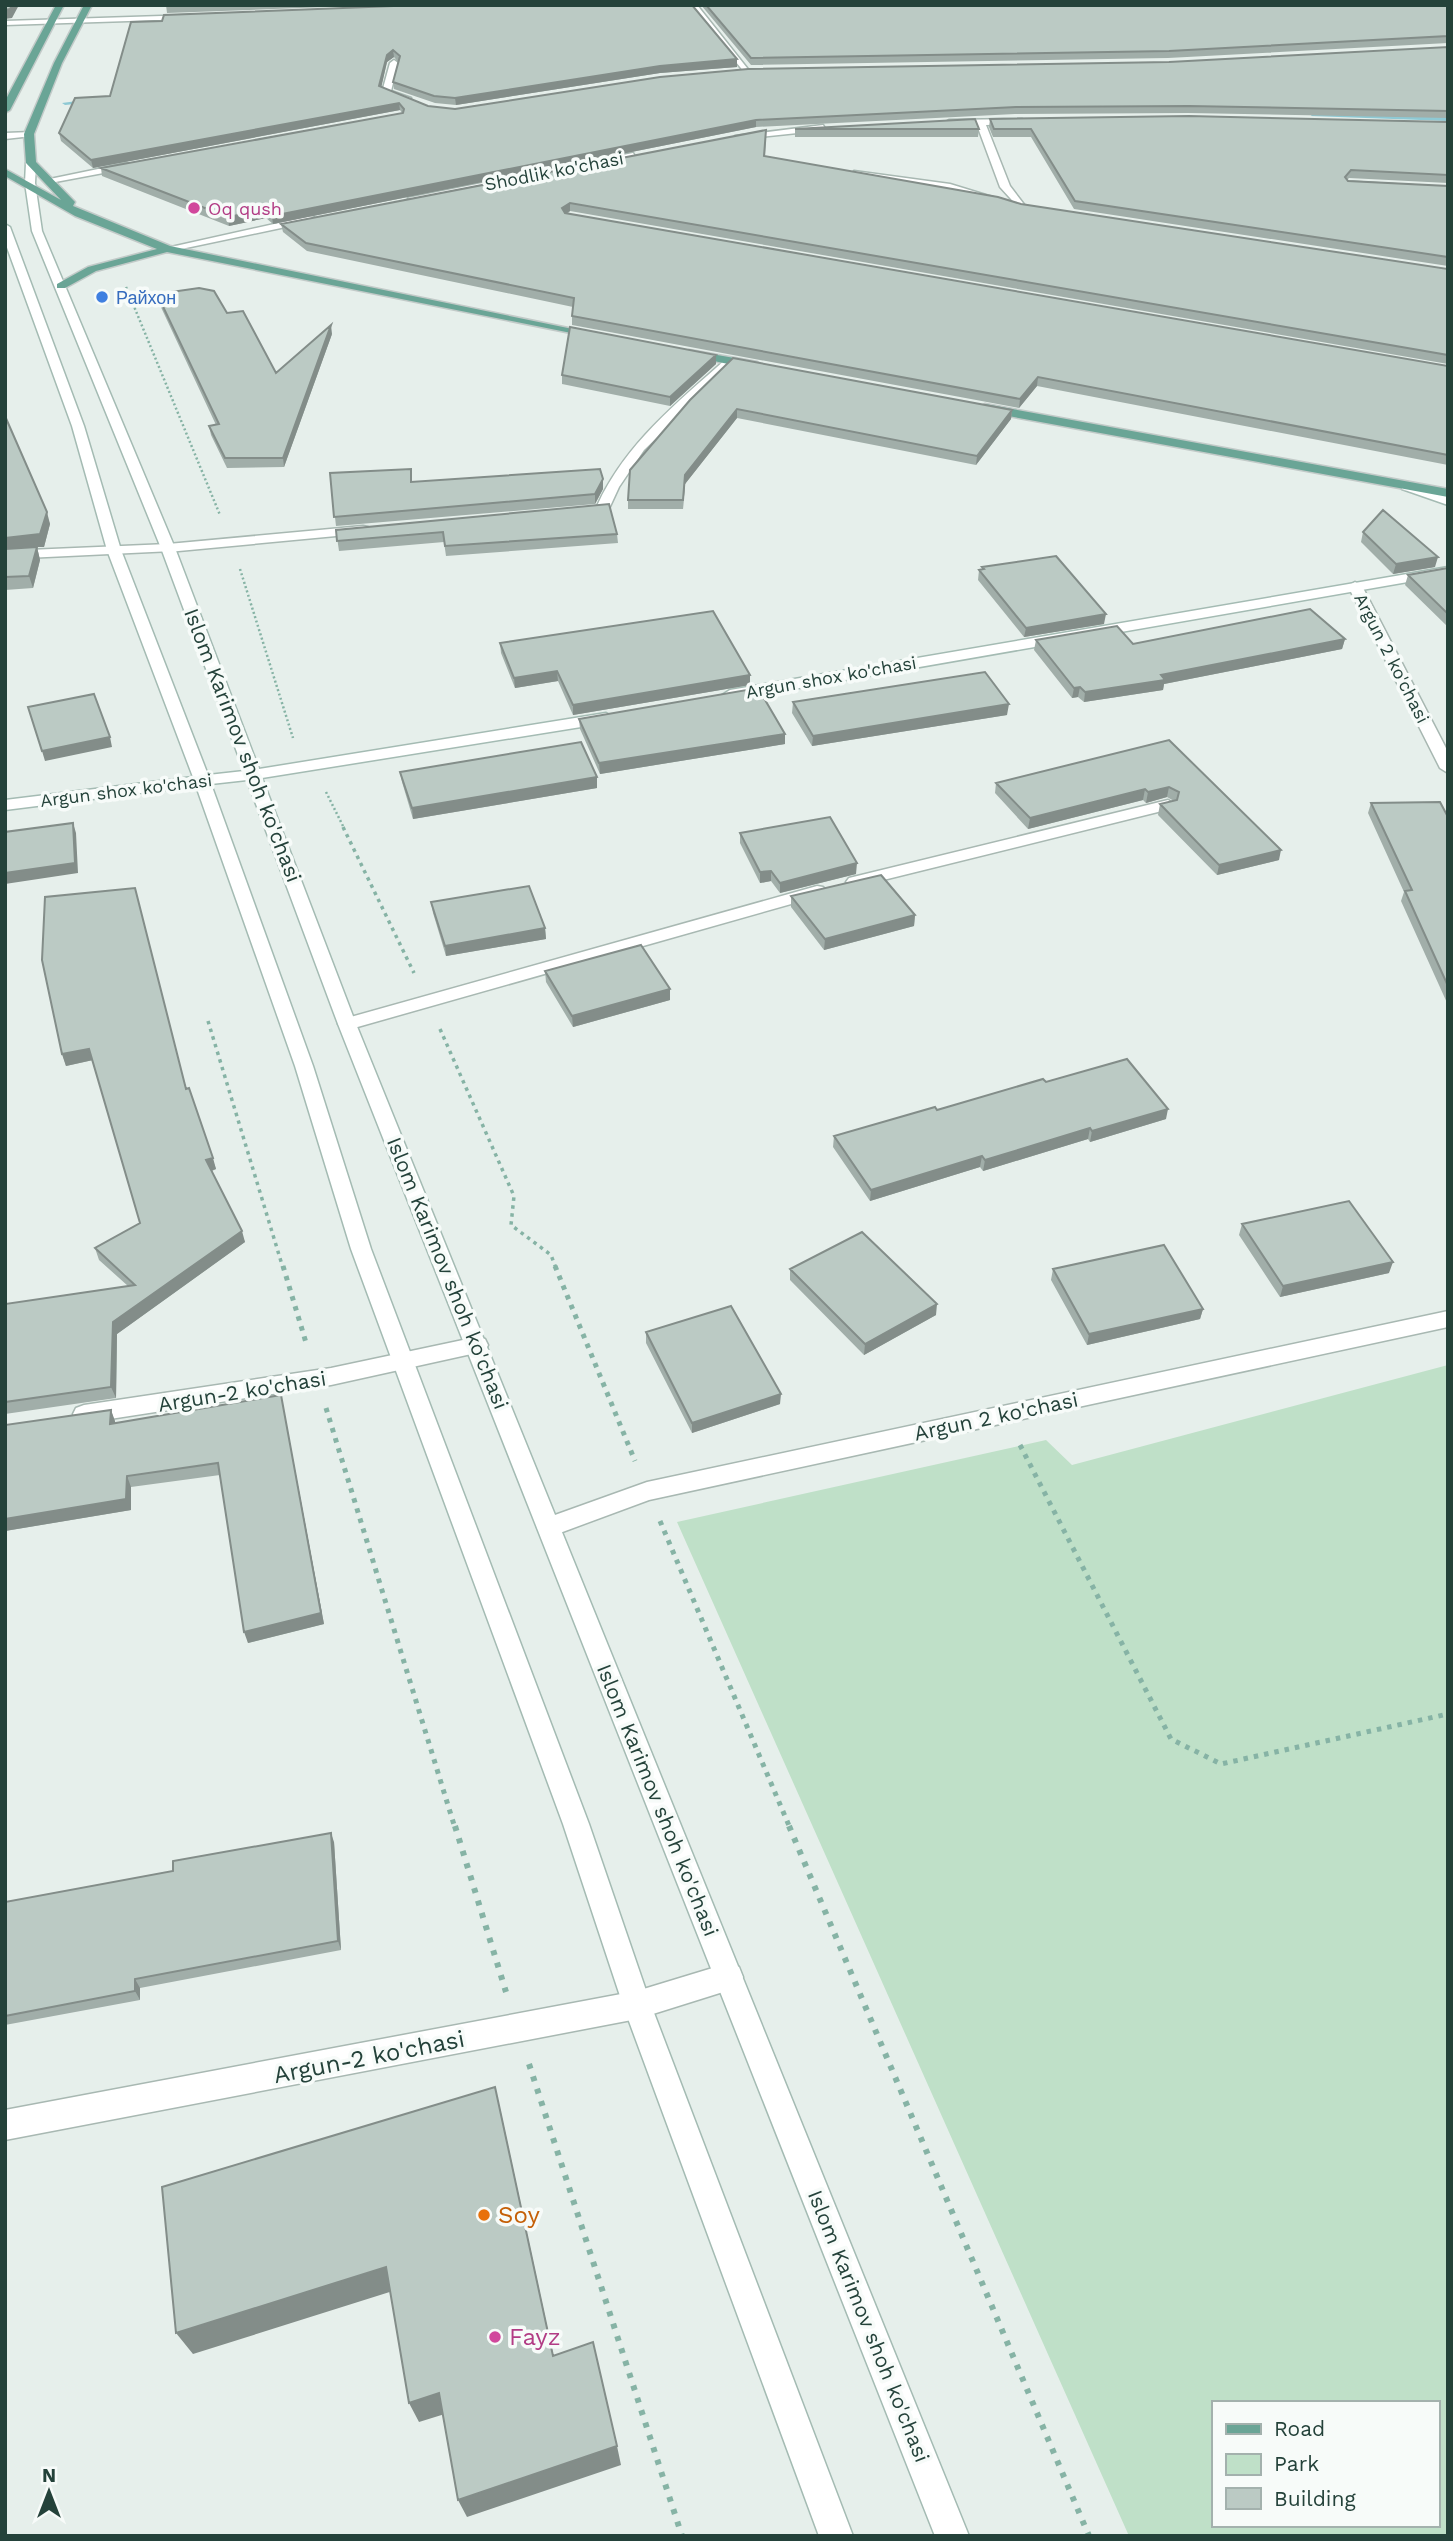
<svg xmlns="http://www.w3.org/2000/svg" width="1453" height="2541" font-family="'Work Sans',sans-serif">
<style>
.green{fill:#bfe0c8;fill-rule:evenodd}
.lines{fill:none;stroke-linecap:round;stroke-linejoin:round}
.stream{fill:#8ec9d4;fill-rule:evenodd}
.lane-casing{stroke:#a8b8b2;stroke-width:3}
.street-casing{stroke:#a8b8b2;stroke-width:3}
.secondary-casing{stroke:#a4bbb3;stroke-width:3}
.primary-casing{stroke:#c2cac8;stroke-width:3}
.path-far3{stroke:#86b3a5;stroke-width:2.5;stroke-dasharray:2 2.5;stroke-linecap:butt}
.path-far2{stroke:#86b3a5;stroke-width:3.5;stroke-dasharray:3.5 4.5;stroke-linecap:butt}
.path-far1{stroke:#86b3a5;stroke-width:5;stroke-dasharray:4.5 6;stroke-linecap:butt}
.path{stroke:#86b3a5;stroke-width:6;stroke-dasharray:5 8;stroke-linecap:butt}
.lane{fill:#fff;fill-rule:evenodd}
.street{fill:#fff;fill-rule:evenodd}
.secondary{fill:#fff;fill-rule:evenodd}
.primary{fill:#6aa596;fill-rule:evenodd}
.wall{fill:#a1aea9}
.shaded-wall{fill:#838d89}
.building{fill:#bbcac4;stroke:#838d89;stroke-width:2}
.hotel-dot{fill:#d1479c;stroke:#f7fbf9;stroke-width:2.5}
.shop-dot{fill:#3f7fe0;stroke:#f7fbf9;stroke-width:2.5}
.food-dot{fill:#e8710a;stroke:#f7fbf9;stroke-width:2.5}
.labels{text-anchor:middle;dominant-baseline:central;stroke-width:7;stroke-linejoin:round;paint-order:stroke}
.far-street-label{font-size:18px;fill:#24423a;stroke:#f7fbf9}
.far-hotel-label{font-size:18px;fill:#b23c85;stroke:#f7fbf9;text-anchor:start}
.far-shop-label{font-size:18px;fill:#366cbe;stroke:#f7fbf9;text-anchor:start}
.street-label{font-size:21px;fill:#24423a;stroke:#f7fbf9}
.near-street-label{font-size:24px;fill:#24423a;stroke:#f7fbf9}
.near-food-label{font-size:24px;fill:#c56008;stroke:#f7fbf9;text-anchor:start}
.near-hotel-label{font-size:24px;fill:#b23c85;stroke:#f7fbf9;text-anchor:start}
</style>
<rect width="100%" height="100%" fill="#e6efeb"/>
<path class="green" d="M1448,1365V2536H1129L677,1522L1046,1440L1072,1465ZM1213,2403H1437V2525H1213Z"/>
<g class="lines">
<path class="stream" d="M92,99L94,102L65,105L62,103Z
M1313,113L1448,117V121L1311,116Z"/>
<g class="lane-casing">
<path id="lane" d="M726,359L736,361L644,450L619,487L607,513L575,515V509L597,506C625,444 677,403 726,359Z
M363,526L368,527V533L168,552L161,548L168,544Z
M1355,582L1362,586L1448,752V773L1440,768L1348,586Z
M1448,1311V1327L649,1500L549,1537L541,1534L537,1527L541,1520L647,1482Z"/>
</g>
<g class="street-casing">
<path id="street" d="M689,5H697L751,73H745Z
M193,15L190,19L5,25V21Z
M394,60L398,63L391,91L411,98V102L382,92L390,63Z
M1022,119L1019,124L986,125L1010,186L1026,207L1021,210L1000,187L977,125L949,126L944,123L949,120Z
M823,125L826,130L740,139L735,136Z
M32,132V136L5,139V133Z
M633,153L636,158L413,201L408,198Z
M127,163L130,168L50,183L45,180Z
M854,171L950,184L1012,203L1007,206L931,186L851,176Z
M310,216L314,217V221L167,252L162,249Z
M168,544L173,545V551L5,559V551Z
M1168,800L1176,805L1174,808L855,887L846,882L849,878Z
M817,886L823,887L826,891L823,895L354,1028L347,1030L338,1024L340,1020Z
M477,1337L485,1339L488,1345L485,1351L331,1385L84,1423L76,1420L73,1414L76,1408L84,1405L331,1368Z
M729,1963L739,1967L743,1977L739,1987L637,2019L5,2140V2110L637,1991Z"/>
</g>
<g class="secondary-casing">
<path id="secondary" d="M31,160L36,163L35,183L42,231L175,548L259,769L606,713L614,718L606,723L262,778L356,1024L969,2536H935L338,1024L247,780L211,784L313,1066L371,1249L589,1824L651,2005L853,2536H819L623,2005L563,1824L351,1249L295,1066L196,786L5,810V800L193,777L107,550L72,426L5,242V224L10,227L84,426L121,550L208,775L244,771L161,548L32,231L25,183L26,163Z
M1402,483H1412L1448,496V505L1402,489Z
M1448,567V575L730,700L722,695L730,690Z"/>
</g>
<g class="primary-casing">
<path id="primary" d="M56,5H64L10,110L5,113V101Z
M84,5H92L62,63L34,134L36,162L75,202L73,206L170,246L602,335L596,338L167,252L96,271L65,288H57V284L88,267L157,249L75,216L5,176V169L61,200L26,163L24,134L54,63Z
M689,350L757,362L763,366L757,370L685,355L683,353Z
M985,404L1448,489V497L981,411L979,408Z"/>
</g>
<path class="path-far3" d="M126,287L220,515
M240,569L293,738
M326,792L344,828"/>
<path class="path-far2" d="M343,827L414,973
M208,1021L283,1268
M440,1029L514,1196L511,1225L551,1255L556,1268"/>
<path class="path-far1" d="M283,1266L307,1346
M555,1266L635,1461
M326,1408L455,1828
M1020,1445L1171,1739L1221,1764L1448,1714
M660,1521L790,1828"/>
<path class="path" d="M455,1826L506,1992
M789,1826L1089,2536
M529,2064L682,2536"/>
<use href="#lane" class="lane"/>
<use href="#street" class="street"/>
<use href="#secondary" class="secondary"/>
<use href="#primary" class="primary"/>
</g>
<path class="wall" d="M166,5H378L167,13Z
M701,5H1448V43L1168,58L751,65Z
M162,21L737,67L660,73L456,105L435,103L394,89L393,82L398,62L394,57L387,62L381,87L428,106L455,109L1169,62L1448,47V118L1188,113L1015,114L756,127L273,224L266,218L229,226L102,176L101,168L402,113L400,110L93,168L61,141L59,133L110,96Z
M990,119L1448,122V183L1349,178L1347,180L1448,186V266L1074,209L1031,137H993L989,127Z
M795,129H979L978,137H795Z
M766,138L765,157L1021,204L1448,269V364L570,211L567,214L1448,366V465L1037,386L1019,408L572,325V316L573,307L307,251L283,232L281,224Z
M157,294L227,313L276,373L332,334L284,467L227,468L211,435L209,426L216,425L159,303Z
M716,364L670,406L562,384V375Z
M690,400L1012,410L1011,419L976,465L737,418L685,484L683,509H628V500Z
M5,416L50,524L44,547H37L40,560L33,588L5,590Z
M330,473L412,482L603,479V489L595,504L336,526Z
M336,530L617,534L618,543L446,556L444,542L339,551Z
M1363,532L1435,567L1393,574L1361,542Z
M982,567L1104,624L1024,637L978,580L979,570L982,569Z
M1448,568V627L1405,585L1408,575Z
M1345,639L1342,649L1164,684L1163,690L1084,702L1078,697L1072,698L1034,650L1036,640L1133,644Z
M500,643L750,685L573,715L558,681L515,688L501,653Z
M793,702L1007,715L812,746L792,713Z
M579,719L785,744L600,774L580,729Z
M1169,740L1279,860L1217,875L1158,815L1160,804L1174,801L1167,797L1146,803L1143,800L1028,829L995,793L996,783Z
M400,772L597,777V788L413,819L402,782Z
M1371,803L1448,817V1005L1401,901L1404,892L1368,813Z
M740,833L856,874L780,893L771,881L760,883L740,843Z
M791,896L915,915L914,926L824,950L791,907Z
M431,902L545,928L546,939L446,956L433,913Z
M42,960L187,1088L216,1169L212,1171L245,1242L117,1334L116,1398L5,1414V1304L128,1286L99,1260L95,1248L140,1223L93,1060L66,1066L62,1054Z
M545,971L670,1000L573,1027L546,982Z
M1046,1082L1166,1119L1090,1142L1088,1139L983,1171L980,1167L870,1201L833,1147L834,1136Z
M1242,1224L1389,1273L1280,1297L1239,1235Z
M790,1269L936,1315L864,1355L790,1280Z
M1053,1269L1203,1309L1200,1319L1087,1345L1051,1280Z
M646,1332L780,1404L692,1433L646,1343Z
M281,1395L324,1624L248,1643L220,1475L131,1487V1510L5,1531V1425L111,1410L115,1423Z
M334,1842L341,1950L140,1988V2000L5,2025V1902Z"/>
<path class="shaded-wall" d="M12,5H19L12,18L5,19V10Z
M393,50L394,57L387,62L380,93L379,86L387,55Z
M737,59V67L660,73L456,105L455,98L660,66Z
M399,103L400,110L93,168L91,160Z
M756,120V127L273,224L272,216Z
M570,203V211L562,216V208Z
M264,210L266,218L229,226L228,217Z
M331,325L332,334L284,467L283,458Z
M716,355V364L670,406V397Z
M1038,377L1037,386L1019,408L1020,399Z
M737,409V418L685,484L683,509L685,475Z
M1012,410L1011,419L976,465L977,456Z
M603,479V489L595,504V494Z
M47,512L50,524L44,547H37L40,560L33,588L29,576L5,551V538Z
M1438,557L1435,567L1393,574L1396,564Z
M1106,614L1104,624L1024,637L1026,628Z
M1345,639L1342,649L1164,684L1163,690L1084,702L1085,692L1161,675Z
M557,671L558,681L515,688L514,678Z
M750,675V685L573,715V705Z
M1080,687L1078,697L1072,698L1074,688Z
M1009,704L1007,715L812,746L813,736Z
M785,734V744L600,774L599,763Z
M110,737L112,747L45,761L42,751Z
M597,777V788L413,819L412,808Z
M1169,787L1167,797L1146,803L1148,792Z
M1145,789L1143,800L1028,829L1030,818Z
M73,823L76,833L78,873L5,884V873Z
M1281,850L1279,860L1217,875L1219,865Z
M857,863L856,874L780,893V883Z
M771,871V881L760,883V872Z
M915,915L914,926L824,950L825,939Z
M545,928L546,939L446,956L445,946Z
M670,989V1000L573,1027L572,1016Z
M89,1049L93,1060L66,1066L62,1054Z
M1168,1109L1166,1119L1090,1142L1092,1131Z
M1090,1128L1088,1139L983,1171L985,1160Z
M982,1156L980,1167L870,1201L871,1190Z
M213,1158L216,1169L210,1171L206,1160Z
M242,1231L245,1242L117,1334L116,1398L111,1387L113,1322Z
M1393,1262L1389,1273L1280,1297L1283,1286Z
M937,1304L936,1315L864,1355L865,1344Z
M1203,1309L1200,1319L1087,1345L1089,1334Z
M781,1394L780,1404L692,1433V1423Z
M281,1395L324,1624L248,1643L244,1632Z
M111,1410L115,1421V1435L110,1424Z
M127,1476L131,1487V1510L5,1531V1519Z
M331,1833L334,1842L341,1950L338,1941Z
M135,1979L140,1988V2000L135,1991Z
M495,2087L501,2113L558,2377L553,2356Z
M386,2267L396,2290L193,2354L176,2333Z
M439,2393L448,2413L419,2422L409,2403Z
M617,2446L621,2465L467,2517L458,2500Z"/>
<path class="building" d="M5,5H12L10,9L5,10Z
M419,5H692L737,59L660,66L455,98L434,96L393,82L400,56L393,50L387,55L379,86L428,106L455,109L660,77L748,69L1169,62L1448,47V111L1189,106L1016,107L756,120L272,216L264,210L228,217L101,168L403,113L404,109L399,103L91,160L59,133L75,98L110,96L131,22L162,21L164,15Z
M706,5H1448V36L1169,51L751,58Z
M1189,116L1448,122V175L1351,170L1345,177L1348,181L1448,186V257L1075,201L1031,129H994L990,119Z
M975,119L979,129H795Z
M766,130L764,156L998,197L1021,204L1448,269V355L570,203L562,208L565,213L1448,366V455L1038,377L1020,399L572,316L574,298L306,243L281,224Z
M199,288L214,291L227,313L243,311L276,373L331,325L283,458H225L209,426L219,424L157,294Z
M570,327L716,355L670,397L562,375Z
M733,358L1012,410L977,456L737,409L685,475L683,500H628L630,470L690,400Z
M5,416L47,512L40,534L5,538Z
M411,469V482L600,469L603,479L595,494L334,517L330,473Z
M609,504L617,534L445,546L443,532L337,541L336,530Z
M1383,510L1438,557L1396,564L1363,532Z
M37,547L29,576L5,577V549Z
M1056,556L1106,614L1026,628L979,570L984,569L982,567Z
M1448,568V614L1408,575Z
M1310,609L1345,639L1161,675L1165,680L1085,692L1080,687L1074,688L1036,640L1117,626L1133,644Z
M713,611L750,675L573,705L557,671L514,678L500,643Z
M985,672L1009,704L813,736L793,702Z
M758,688L785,734L599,763L579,719Z
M94,694L110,737L42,751L28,707Z
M1169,740L1281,850L1219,865L1160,804L1177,800L1179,792L1169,787L1148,792L1145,789L1030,818L996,783Z
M581,742L597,777L412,808L400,772Z
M1440,802L1448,817V986L1405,891L1412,890L1371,803Z
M830,817L857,863L780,883L771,871L760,872L740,833Z
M73,823L75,863L5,873V832Z
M881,875L915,915L825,939L791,896Z
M529,886L545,928L445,946L431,902Z
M135,888L186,1089L189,1088L213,1158L206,1160L242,1231L113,1322L111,1387L5,1402V1304L135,1285L95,1248L140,1223L89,1049L62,1054L42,960L45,897Z
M641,945L670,989L572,1016L545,971Z
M1127,1059L1168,1109L1092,1131L1090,1128L985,1160L982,1156L871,1190L834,1136L935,1107L937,1110L1043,1079L1046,1082Z
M1349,1201L1393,1262L1283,1286L1242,1224Z
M862,1232L937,1304L865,1344L790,1269Z
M1164,1245L1203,1309L1089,1334L1053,1269Z
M731,1306L781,1394L692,1423L646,1332Z
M281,1395L321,1613L244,1632L218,1463L127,1476L126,1499L5,1519V1425L111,1410L110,1424Z
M331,1833L338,1941L135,1979V1991L5,2016V1902L173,1871V1861Z
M495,2087L553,2356L593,2342L617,2446L458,2500L439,2393L409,2403L386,2267L176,2333L162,2187Z"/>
<g class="hotel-dot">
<circle cx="194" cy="208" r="7"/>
<circle cx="495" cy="2337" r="7"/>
</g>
<circle class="shop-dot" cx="102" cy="297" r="7"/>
<circle class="food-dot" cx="484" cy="2215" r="7"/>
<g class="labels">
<g class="far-street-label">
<text transform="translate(554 171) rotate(-11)">Shodlik ko'chasi</text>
<text transform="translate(1392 658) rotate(63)">Argun 2 ko'chasi</text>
<text transform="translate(831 677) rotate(-10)">Argun shox ko'chasi</text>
<text transform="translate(126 790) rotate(-7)">Argun shox ko'chasi</text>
</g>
<g class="far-hotel-label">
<text x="208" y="208">Oq qush</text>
</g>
<g class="far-shop-label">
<text x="116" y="297">Райхон</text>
</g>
<g class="street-label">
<text transform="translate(243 745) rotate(69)">Islom Karimov shoh ko'chasi</text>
<text transform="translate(448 1273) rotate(68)">Islom Karimov shoh ko'chasi</text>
<text transform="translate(242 1391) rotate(-9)">Argun-2 ko'chasi</text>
<text transform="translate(996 1416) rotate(-12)">Argun 2 ko'chasi</text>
<text transform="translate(658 1800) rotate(68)">Islom Karimov shoh ko'chasi</text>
<text transform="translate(869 2326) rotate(68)">Islom Karimov shoh ko'chasi</text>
</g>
<g class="near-street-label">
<text transform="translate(369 2057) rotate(-11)">Argun-2 ko'chasi</text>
</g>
<g class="near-food-label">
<text x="498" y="2215">Soy</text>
</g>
<g class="near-hotel-label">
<text x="509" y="2337">Fayz</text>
</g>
</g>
<rect width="1453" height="2541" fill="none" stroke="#24423a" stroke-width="14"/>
<rect x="1212" y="2401" width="228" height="126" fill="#f7fbf9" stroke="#a3b1ad" stroke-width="2"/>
<rect x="1226" y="2424" width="35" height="10" fill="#6aa596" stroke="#a3b1ad" stroke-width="2"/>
<text x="1274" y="2436" font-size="21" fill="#24423a">Road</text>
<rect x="1226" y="2454" width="35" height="21" fill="#bfe0c8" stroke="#a3b1ad" stroke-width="2"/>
<text x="1274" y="2471" font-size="21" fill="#24423a">Park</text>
<rect x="1226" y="2488" width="35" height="21" fill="#bbcac4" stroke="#a3b1ad" stroke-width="2"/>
<text x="1274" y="2506" font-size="21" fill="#24423a">Building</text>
<g transform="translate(49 2492)" stroke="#f7fbf9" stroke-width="5" paint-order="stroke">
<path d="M0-5L12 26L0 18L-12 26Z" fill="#24423a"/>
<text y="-10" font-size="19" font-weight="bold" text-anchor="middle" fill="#24423a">N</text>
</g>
</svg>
